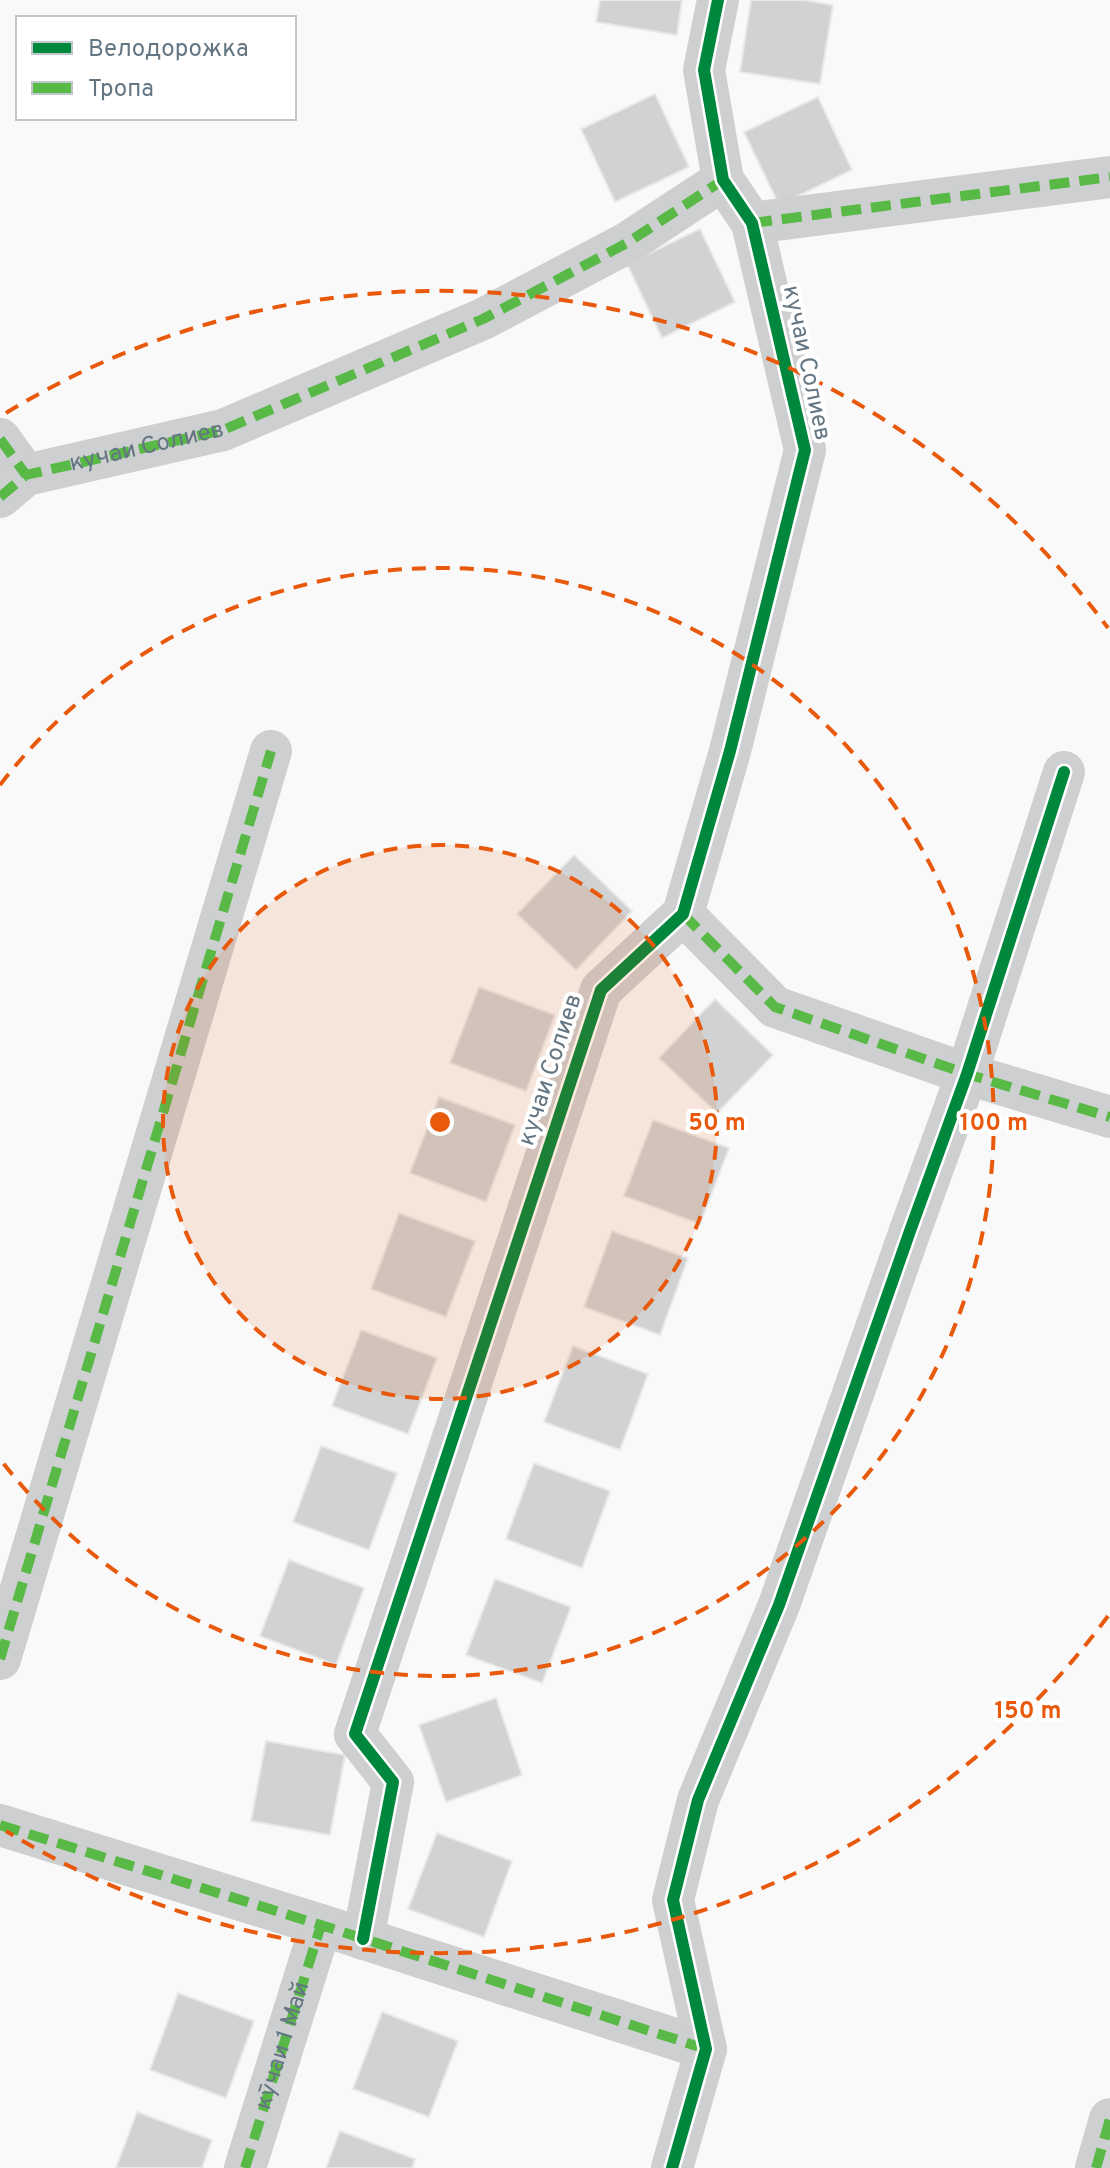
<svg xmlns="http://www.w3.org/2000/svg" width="1110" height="2168" font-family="Overpass,sans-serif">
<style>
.building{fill:#d0d2d3;stroke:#e8e8e8;stroke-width:2}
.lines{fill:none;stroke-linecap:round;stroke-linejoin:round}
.minor{stroke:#cecfd0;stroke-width:42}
.quiet{stroke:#58b947;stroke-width:10;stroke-dasharray:20 10;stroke-linecap:butt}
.cycleway-casing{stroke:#fff;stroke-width:17}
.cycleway{stroke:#00873e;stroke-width:12}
.ring{fill:none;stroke:#e8590c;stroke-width:4;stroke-dasharray:14 10}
.labels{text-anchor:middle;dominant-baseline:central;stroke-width:8;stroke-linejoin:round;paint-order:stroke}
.street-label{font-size:24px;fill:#657683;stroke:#fff}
.centre{fill:#e8590c;stroke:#fff;stroke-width:4}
.ring-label{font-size:24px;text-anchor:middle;font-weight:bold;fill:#e8590c;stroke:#fff;stroke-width:8;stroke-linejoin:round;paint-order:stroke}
</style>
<rect width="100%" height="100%" fill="#f9f9f9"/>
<path class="building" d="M600,0H682L677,35L596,22Z
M751,0H804L833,5L820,84L740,72Z
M655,94L689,167L615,202L581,129Z
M818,97L852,170L779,205L744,132Z
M700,229L735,302L662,338L627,264Z
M574,855L632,911L576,970L517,914Z
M479,987L555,1015L526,1091L450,1063Z
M715,999L773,1055L717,1113L659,1058Z
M439,1097L515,1125L486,1202L410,1173Z
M653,1120L729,1148L700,1224L624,1196Z
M399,1213L475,1241L446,1317L371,1289Z
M612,1231L688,1258L660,1335L584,1307Z
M361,1330L437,1358L408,1434L332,1406Z
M573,1346L648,1374L620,1450L544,1422Z
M321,1446L397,1473L369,1550L293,1522Z
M534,1463L610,1491L582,1568L506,1539Z
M289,1560L364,1588L336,1665L260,1636Z
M495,1579L571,1607L542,1683L466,1655Z
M496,1698L522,1775L446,1802L419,1725Z
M266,1741L345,1755L330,1835L251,1821Z
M437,1833L512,1861L484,1937L408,1909Z
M178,1993L254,2021L226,2098L150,2070Z
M382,2012L458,2041L429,2117L353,2089Z
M137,2112L212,2140L202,2168H116Z
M340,2131L415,2159L412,2168H326Z"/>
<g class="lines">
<g class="minor">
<path d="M752,223L1110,177"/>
<path d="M0,439L26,475"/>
<path id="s1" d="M0,497L26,475L223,430L483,319L627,243L723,180"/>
<path d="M683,914L775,1007L967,1074L1110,1117"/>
<path d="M0,1659L271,751"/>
<path d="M0,1825L321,1925L706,2049"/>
<path d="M363,1939L393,1782L355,1734L601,990L683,914L730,751L805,450L752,223L723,180L704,70L718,0"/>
<path id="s2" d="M245,2168L321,1925"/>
<path d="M672,2168L706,2049L673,1900L698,1800L779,1605L910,1231L967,1074L1064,772"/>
<path d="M1096,2168L1110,2119"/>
</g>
<path class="quiet" d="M752,223L1110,177
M0,439L26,475
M0,497L26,475L223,430L483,319L627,243L723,180
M683,914L775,1007L967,1074L1110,1117
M0,1659L271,751
M0,1825L321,1925L706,2049
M245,2168L321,1925
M1096,2168L1110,2119"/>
<g class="cycleway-casing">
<path id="cycleway" d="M363,1939L393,1782L355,1734L601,990L683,914L730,751L805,450L752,223L723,180L704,70L718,0
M672,2168L706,2049L673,1900L698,1800L779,1605L910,1231L967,1074L1064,772"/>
</g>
<use href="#cycleway" class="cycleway"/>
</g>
<circle cx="440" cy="1122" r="277" fill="#e8590c" fill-opacity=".12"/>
<g class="ring">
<circle cx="440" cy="1122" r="277"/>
<path d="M0 785A554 554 0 1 1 0 1459"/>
<path d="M1108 1616A831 831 0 0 1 6 1831M6 413A831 831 0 0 1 1108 628"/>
</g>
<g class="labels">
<g class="street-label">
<text transform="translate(806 363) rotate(78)">кучаи Солиев</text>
<text stroke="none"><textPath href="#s1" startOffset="158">кучаи Солиев</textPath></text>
<text transform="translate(551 1070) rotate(-72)">кучаи Солиев</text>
<text stroke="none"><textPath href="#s2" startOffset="128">кӯчаи 1 Май</textPath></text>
</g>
</g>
<circle cx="440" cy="1122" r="12" class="centre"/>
<g class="ring-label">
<text x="717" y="1130">50 m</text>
<text x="994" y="1130">100 m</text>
<text x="1028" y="1718">150 m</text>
</g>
<rect x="16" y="16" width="280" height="104" fill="#ffffff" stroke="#c1c8cd" stroke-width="2"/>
<rect x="32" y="42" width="40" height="12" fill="#00873e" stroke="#c1c8cd" stroke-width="2"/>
<text x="88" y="56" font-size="24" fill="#657683">Велодорожка</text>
<rect x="32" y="82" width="40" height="12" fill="#58b947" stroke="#c1c8cd" stroke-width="2"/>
<text x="88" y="96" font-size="24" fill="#657683">Тропа</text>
</svg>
